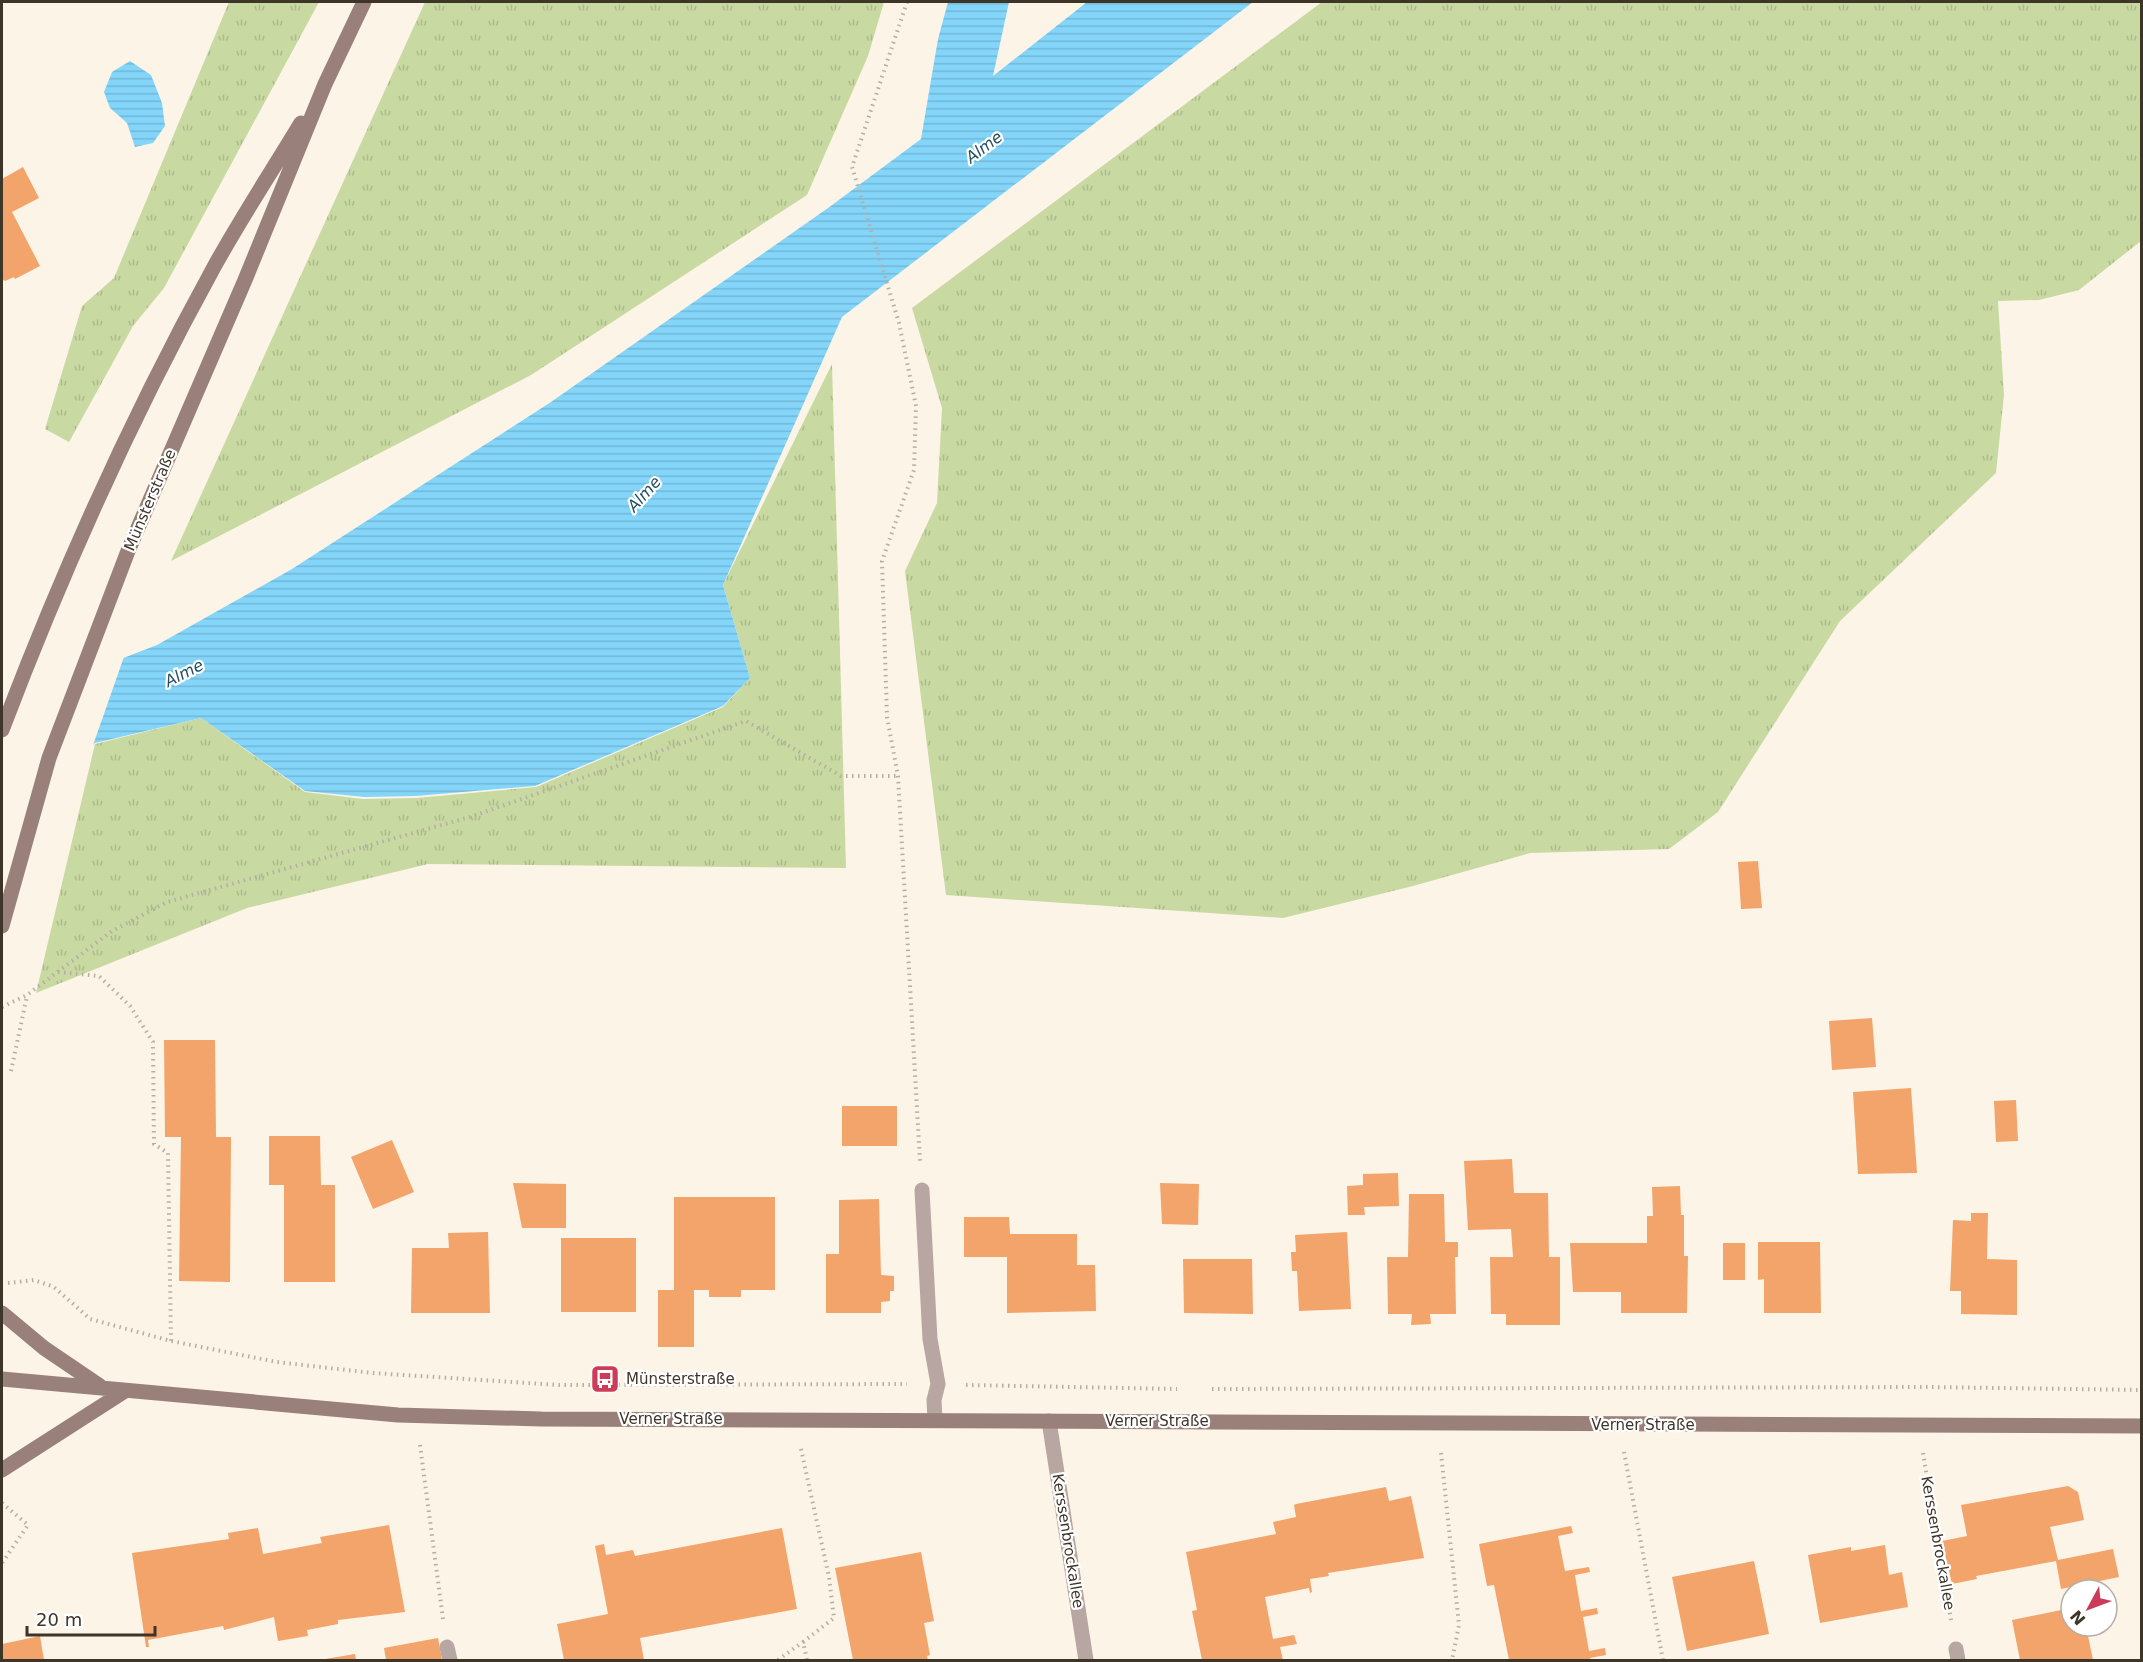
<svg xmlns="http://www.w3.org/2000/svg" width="2143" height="1662" font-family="'DejaVu Sans',sans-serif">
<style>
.grass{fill:url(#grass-tufts)}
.water{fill:url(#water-rules)}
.pier{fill:#fcf4e7}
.building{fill:#f2a46a}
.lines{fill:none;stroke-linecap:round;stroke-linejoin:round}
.path{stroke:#b7aea2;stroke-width:4;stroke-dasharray:1.5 4.5;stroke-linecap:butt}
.lane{stroke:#b8a6a2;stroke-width:15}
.street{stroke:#b8a6a2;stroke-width:15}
.secondary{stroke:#9a807a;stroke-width:15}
.labels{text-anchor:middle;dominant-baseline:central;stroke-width:4.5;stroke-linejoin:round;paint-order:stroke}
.street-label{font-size:15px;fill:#3e3529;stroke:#fff}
.poi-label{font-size:15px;fill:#3e3529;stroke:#fff;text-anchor:start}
.water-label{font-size:16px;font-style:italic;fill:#225063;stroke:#fff}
</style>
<defs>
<pattern id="grass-tufts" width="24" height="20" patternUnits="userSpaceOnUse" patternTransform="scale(1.5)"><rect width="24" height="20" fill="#c8d9a2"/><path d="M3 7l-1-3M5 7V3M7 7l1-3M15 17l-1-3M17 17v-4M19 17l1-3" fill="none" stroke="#adbb8c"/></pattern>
<pattern id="water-rules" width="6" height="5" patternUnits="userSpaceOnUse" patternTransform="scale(1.5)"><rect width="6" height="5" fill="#84d5fa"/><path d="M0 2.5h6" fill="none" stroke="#73b7d6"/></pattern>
</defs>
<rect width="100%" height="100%" fill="#fcf4e7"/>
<path class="grass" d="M229,2H319L164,288L133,326L69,442L45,429L82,306L114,278Z
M425,2H884L868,56L807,195L531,375L171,561Z
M1322,2H2141V241L2079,290L2039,300L1998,301L2004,395L1996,473L1840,621L1718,812L1669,849L1530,853L1413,886L1283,918L946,895L905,571L937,503L942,408L912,308Z
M832,364L846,868L428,864L247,908L36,993L95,744L201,718L305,792L363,799L416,798L536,787L723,707L750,678L723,585Z"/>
<path class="water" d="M948,2H1009L993,76L1087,2H1253L842,317L723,585L750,678L723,706L535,786L416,796L364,797L305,791L201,718L95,743L2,807V705L157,645L292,569L551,402L828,208L921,139L938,39Z
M130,61L151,75L162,103L165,126L153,143L135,147L127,123L110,108L104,92L112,72Z"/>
<path class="pier" d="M125,654L92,748L2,810V702Z"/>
<path class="building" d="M23,167L39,198L12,212L40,266L15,279L14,277L5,281L2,279V179Z
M1758,861L1762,908L1741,909L1738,862Z
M1872,1018L1876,1067L1832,1070L1829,1021Z
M164,1040H215L216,1137H231L230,1282L179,1281L181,1137H165Z
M1911,1088L1917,1173L1858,1174L1853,1092Z
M2016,1100L2018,1141L1996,1142L1994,1101Z
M842,1106H897V1146H842Z
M269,1136H320L321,1185H335V1282H284V1185H269Z
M392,1140L414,1192L373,1209L351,1157Z
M1512,1159L1514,1193H1548L1549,1257H1560V1325H1506V1314H1491L1490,1257H1513L1511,1229L1468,1230L1464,1161Z
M1398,1173L1399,1206L1364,1207L1365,1215H1348L1347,1186L1363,1185V1174Z
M513,1183L566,1184V1228H522Z
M1160,1183L1199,1184L1198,1225L1162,1224Z
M1680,1186L1681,1215H1684V1256H1688L1687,1313H1621V1292H1573L1570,1243H1647V1216H1653L1652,1187Z
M1409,1194H1444L1445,1242H1458V1257H1455L1456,1314H1430L1431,1324L1411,1325L1412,1314H1388L1387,1257H1408Z
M674,1197H775V1290H741V1297H709V1290H694V1347H658V1290H674Z
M879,1199L881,1275L894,1276V1291H890V1301L881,1302V1313H826V1254H839V1200Z
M1971,1213H1988L1987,1259L2017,1260V1315L1961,1314V1291H1950L1953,1220L1971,1221Z
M964,1217H1009L1010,1234H1077V1265H1095L1096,1311L1007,1313V1257H964Z
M488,1232L490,1313H411L412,1248H449L448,1233Z
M1347,1232L1351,1309L1299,1311L1297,1271H1292L1291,1252H1296L1295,1235Z
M561,1238H636V1312H561Z
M1758,1242H1820L1821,1313H1764V1279L1758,1280Z
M1723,1243H1745V1280H1723Z
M1183,1259H1252L1253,1314L1184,1313Z
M2068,1486L2078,1492L2084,1520L2050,1527L2058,1560L2113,1549L2119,1577L2061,1589L2056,1561L1976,1576L1977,1579L1952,1584L1942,1541L1967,1536L1961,1505Z
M1386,1487L1389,1501L1411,1496L1424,1558L1328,1573L1329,1576L1310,1579L1312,1592L1310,1593L1309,1588L1265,1597L1273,1639L1294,1635L1297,1644L1280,1647L1283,1660H1202L1192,1611L1197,1610L1186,1552L1276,1534L1273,1522L1296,1517L1294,1505L1296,1504Z
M389,1525L405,1612L338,1620V1624L307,1630L308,1636L278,1641L274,1617L224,1630L223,1626L148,1640L149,1647H146L132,1553L229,1539L228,1533L258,1528L263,1554L322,1543L320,1537Z
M1571,1526L1573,1533L1558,1536L1565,1571L1589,1567L1590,1572L1575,1575L1581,1611L1597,1608L1598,1614L1583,1617L1589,1651L1605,1648L1606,1655L1590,1658L1591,1660H1509L1494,1585L1487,1586L1479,1544Z
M782,1528L797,1609L640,1638L644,1660H564L557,1624L608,1614L595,1546L604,1544L606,1555L633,1550L635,1556Z
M1885,1545L1889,1575L1902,1572L1908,1607L1820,1623L1808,1555L1851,1547V1551Z
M921,1552L934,1621L924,1623L930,1655L927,1656L928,1660H853L835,1568Z
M1754,1561L1769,1634L1687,1651L1672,1577Z
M2071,1608V1626H2086L2093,1660H2020L2012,1620Z
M40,1636L44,1660H2V1644Z
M438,1638L442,1660H386L384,1648Z
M355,1654L356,1660H325V1659Z"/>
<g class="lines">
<path class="path" d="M907,2L852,167L899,323L916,406L914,470L882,561L887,717L898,776L920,1161
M58,972L99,976L130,1006L153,1042L154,1144L168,1153L171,1341
M2,1007L27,995L112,931L167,902L470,817L746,721L841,776H898
M11,1071L27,996
M8,1283L34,1280L54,1287L90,1319L171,1341L277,1362L373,1373L559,1385L907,1384
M966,1385L1177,1389
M1212,1389L1929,1387L2142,1390
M420,1445L443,1619
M801,1449L829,1577L834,1618L803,1642L807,1660
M1624,1452L1663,1660
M1441,1453L1459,1625L1452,1660
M1923,1453L1951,1620
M2,1503L28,1525L2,1563
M778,1660L803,1642"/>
<path class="lane" d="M922,1190L930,1339L938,1384L934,1400L935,1420"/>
<path class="street" d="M1049,1421L1086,1660
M447,1647L450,1660
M1956,1649L1958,1660"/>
<path class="secondary" d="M2,730C62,572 132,416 214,267C241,218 272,171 301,123
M2,926L49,758L128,551L245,280L325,84L364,2
M2,1313L44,1348L100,1386
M2,1379L398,1415L541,1419L2142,1426
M2,1470L125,1391"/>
</g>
<defs>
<g id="bus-square" transform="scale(1.5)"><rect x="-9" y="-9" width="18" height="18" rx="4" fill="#cc3c58" stroke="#fff"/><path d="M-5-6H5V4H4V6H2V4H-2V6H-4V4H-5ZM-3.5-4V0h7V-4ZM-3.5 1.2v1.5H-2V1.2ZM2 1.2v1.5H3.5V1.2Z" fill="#fff"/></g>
</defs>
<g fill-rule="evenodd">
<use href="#bus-square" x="605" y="1379"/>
</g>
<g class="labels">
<g class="street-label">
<text transform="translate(150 500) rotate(-67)">Münsterstraße</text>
<text x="671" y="1419">Verner Straße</text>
<text x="1157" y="1421">Verner Straße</text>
<text x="1643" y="1425">Verner Straße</text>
<text transform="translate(1068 1541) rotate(81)">Kerssenbrockallee</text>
<text transform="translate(1938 1543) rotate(80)">Kerssenbrockallee</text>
</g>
<g class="poi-label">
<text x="626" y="1379">Münsterstraße</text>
</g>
<g class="water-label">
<text transform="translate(984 147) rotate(-37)">Alme</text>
<text transform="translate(644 494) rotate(-48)">Alme</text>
<text transform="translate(184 673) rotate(-27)">Alme</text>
</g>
</g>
<rect width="2143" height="1662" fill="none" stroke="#3e3529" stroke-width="6"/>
<g transform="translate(2089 1608) rotate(229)"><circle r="28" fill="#ffffff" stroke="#b2aea9" stroke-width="1.5"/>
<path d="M0-4.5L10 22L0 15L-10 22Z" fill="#cc3c58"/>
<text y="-9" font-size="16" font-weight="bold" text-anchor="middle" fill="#3e3529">N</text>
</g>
<path d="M27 1626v9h128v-9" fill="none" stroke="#3e3529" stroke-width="3"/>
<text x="36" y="1626" font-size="18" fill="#3e3529" stroke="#ffffff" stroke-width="4.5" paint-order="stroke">20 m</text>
</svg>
